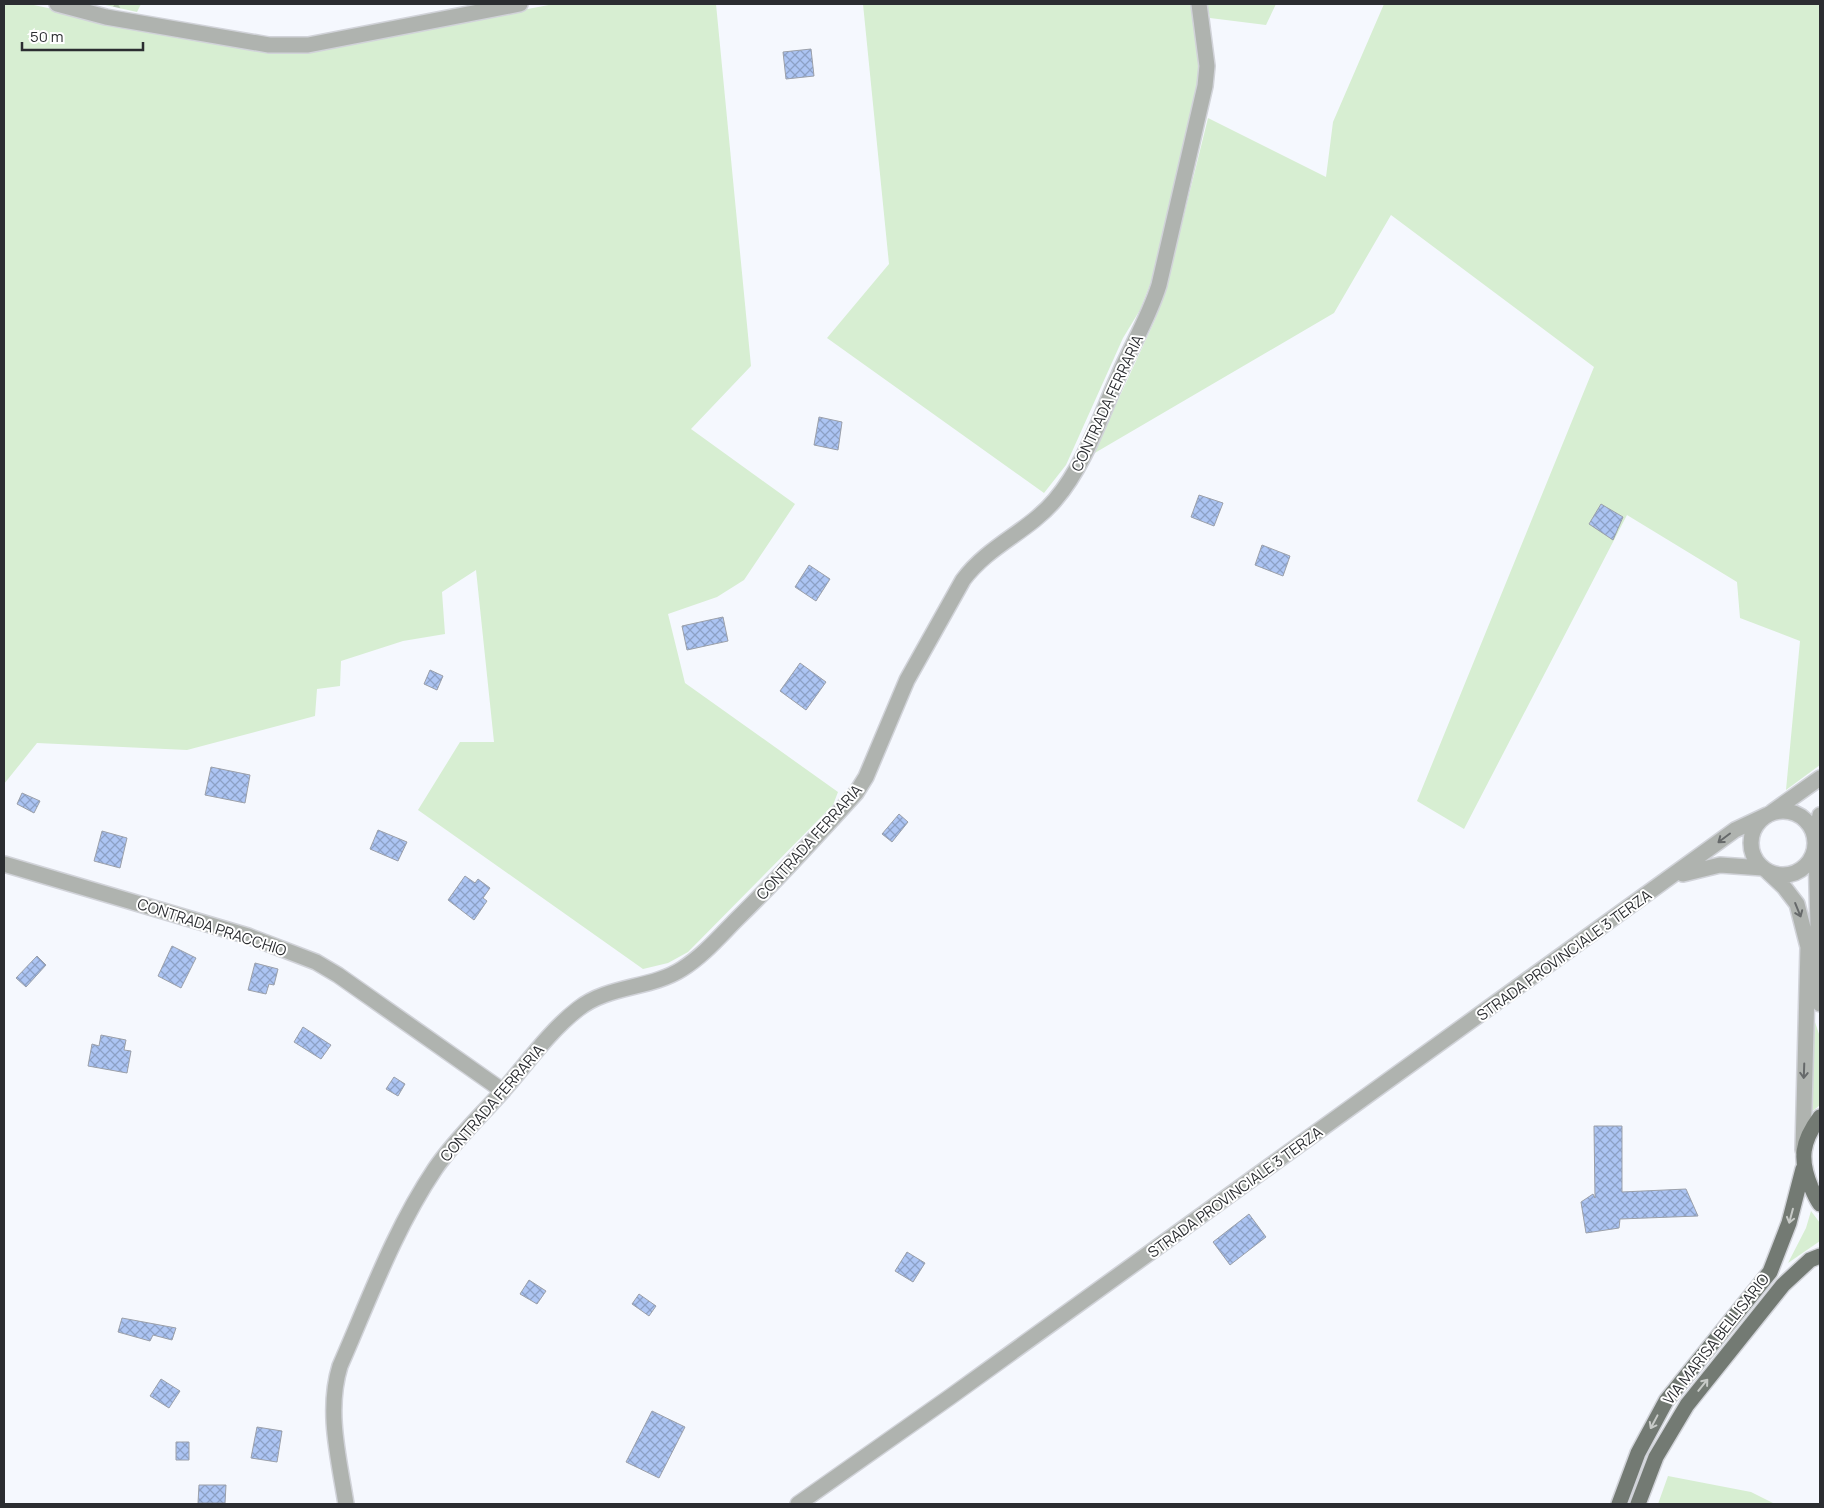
<svg xmlns="http://www.w3.org/2000/svg" width="1824" height="1508" font-family="Manrope,sans-serif">
<style>
.green{fill:#d7eed2}
.forest{fill:url(#forest-firs)}
.building{fill:url(#building-cross-hatch);stroke:#9ba0aa}
.lines{fill:none;stroke-linecap:round;stroke-linejoin:round}
.minor-casing{stroke:#d1d3d9;stroke-width:18}
.major-casing{stroke:#d1d3d9;stroke-width:18}
.minor{stroke:#afb3af;stroke-width:15}
.major{stroke:#737a73;stroke-width:15}
.oneway{stroke:#66696a}
.oneway2{stroke:#c7cac7}
.labels{text-anchor:middle;dominant-baseline:central;stroke-width:4;stroke-linejoin:round;paint-order:stroke}
.street-label{font-size:15px;fill:#2b2d31;stroke:#fff}
</style>
<defs>
<pattern id="forest-firs" width="22" height="20" patternUnits="userSpaceOnUse" patternTransform="scale(1.25)"><rect width="22" height="20" fill="#d7eed2"/><path d="M5 1l3.5 6h-7zM16 11l3.5 6h-7z" fill="#b9ccb5"/></pattern>
<pattern id="building-cross-hatch" width="8" height="8" patternUnits="userSpaceOnUse" patternTransform="scale(1.25)"><rect width="8" height="8" fill="#acc4f3"/><path d="M0 0l8 8M0 8l8-8" fill="none" stroke="#8ca0c5"/></pattern>
</defs>
<rect width="100%" height="100%" fill="#f5f8fe"/>
<path class="green" d="M4,4H29L205,41L310,51L554,4H716L751,366L691,429L795,504L744,580L717,597L668,614L685,683L838,792L833,805L688,952L668,963L643,969L418,810L460,742H494L476,570L442,592L445,634L403,641L341,661L340,686L317,689L315,716L187,750L37,743L4,784Z
M863,4H1192L1201,65L1200,84L1151,282L1140,310L1123,338L1066,465L1044,493L827,338L889,264Z
M1207,4H1276L1266,25L1210,18Z
M1384,4H1820V765L1786,790L1800,641L1740,618L1737,582L1627,515L1464,829L1417,801L1594,367L1391,215L1334,313L1093,454L1154,322L1166,288L1208,118L1326,177L1333,122Z
M1813,1016L1820,1037V1105L1809,1114Z
M1811,1211L1820,1223V1241L1788,1263L1806,1228Z
M1668,1476L1751,1492L1775,1504H1658Z"/>
<path class="forest" d="M101,4H141L137,12Z"/>
<path class="building" d="M811,49L814,76L786,79L783,52Z
M819,417L842,422L838,450L814,445Z
M1199,495L1223,503L1214,526L1191,517Z
M1601,504L1623,517L1613,540L1589,524Z
M1262,545L1290,556L1283,576L1255,565Z
M809,565L830,579L816,601L795,587Z
M723,617L728,641L687,650L682,626Z
M800,663L826,682L806,710L780,691Z
M430,670L443,676L437,690L424,684Z
M211,767L250,775L245,803L205,795Z
M22,793L40,801L34,813L17,804Z
M899,814L908,822L892,842L882,834Z
M378,830L407,842L398,861L370,849Z
M102,831L127,838L120,868L94,861Z
M465,876L475,883L478,879L490,888L483,898L487,901L474,920L448,900Z
M172,946L196,958L181,988L158,976Z
M37,956L46,965L26,987L16,978Z
M255,963L278,969L274,985L269,984L266,994L248,990Z
M303,1027L331,1045L321,1059L294,1042Z
M101,1035L126,1040L124,1050L131,1051L127,1073L88,1066L92,1044L99,1046Z
M394,1077L405,1084L398,1096L386,1089Z
M1594,1126H1622V1192L1686,1189L1698,1216L1620,1219L1619,1228L1586,1233L1581,1202L1593,1194L1595,1198Z
M1249,1214L1266,1237L1230,1265L1213,1242Z
M907,1252L925,1263L913,1282L895,1271Z
M529,1280L546,1291L537,1304L520,1294Z
M639,1294L656,1306L649,1316L632,1304Z
M122,1318L176,1328L172,1340L153,1335L150,1341L118,1332Z
M161,1379L180,1391L169,1408L150,1396Z
M652,1411L685,1427L659,1478L626,1462Z
M257,1427L282,1431L277,1462L251,1458Z
M176,1442H189V1460H176Z
M199,1485H226L225,1503H198Z"/>
<g class="lines">
<g class="minor-casing">
<path id="minor" d="M57,4L106,17L269,45H308L520,4
M1751 843a32 32 0 1 1 64 0a32 32 0 1 1-64 0Z
M1772,812L1820,778
M1815,838L1820,815
M1816,848L1820,1004
M4,864L248,936L316,962L338,975L503,1091
M1768,872L1784,887L1797,904L1808,947L1803,1150
M1683,874L1720,865L1763,868
M346,1504C339,1459 326,1411 340,1366C369,1300 394,1230 435,1169C456,1138 484,1113 508,1085C530,1059 551,1030 578,1009C608,985 651,989 682,969C703,956 720,936 738,918C779,878 817,836 856,793L866,777L907,680L963,580C989,545 1028,532 1055,500C1085,465 1100,417 1119,375C1132,345 1149,317 1159,285L1205,86L1207,66L1199,4
M798,1504L950,1397L1735,830L1767,815"/>
</g>
<g class="major-casing">
<path id="major" d="M1820,1117C1802,1141 1799,1159 1811,1187C1814,1193 1816,1199 1820,1204
M1619,1504L1638,1453L1666,1401L1770,1272L1789,1223L1803,1169
M1638,1504L1656,1457L1687,1405L1783,1285L1810,1260L1820,1256"/>
</g>
<use href="#minor" class="minor"/>
<use href="#major" class="major"/>
</g>
<defs><path id="oneway-shaft" d="M-6 0H5M1.5-3L5.5 0L1.5 3" fill="none" stroke-width="1.6" stroke-linecap="round" stroke-linejoin="round" transform="scale(1.25)"/></defs>
<g class="oneway">
<use href="#oneway-shaft" transform="translate(1724 838) rotate(143)"/>
<use href="#oneway-shaft" transform="translate(1798 910) rotate(68)"/>
<use href="#oneway-shaft" transform="translate(1804 1071) rotate(92)"/>
</g>
<g class="oneway2">
<use href="#oneway-shaft" transform="translate(1791 1216) rotate(105)"/>
<use href="#oneway-shaft" transform="translate(1703 1385) rotate(-51)"/>
<use href="#oneway-shaft" transform="translate(1654 1422) rotate(118)"/>
</g>
<g class="labels">
<g class="street-label">
<text transform="translate(1107 403) rotate(-65)">CONTRADA FERRARIA</text>
<text transform="translate(809 842) rotate(-48)">CONTRADA FERRARIA</text>
<text transform="translate(212 927) rotate(18)">CONTRADA PRACCHIO</text>
<text transform="translate(1564 955) rotate(-36)">STRADA PROVINCIALE 3 TERZA</text>
<text transform="translate(492 1103) rotate(-49)">CONTRADA FERRARIA</text>
<text transform="translate(1235 1192) rotate(-36)">STRADA PROVINCIALE 3 TERZA</text>
<text transform="translate(1716 1339) rotate(-52)">VIA MARISA BELLISARIO</text>
</g>
</g>
<rect width="1824" height="1508" fill="none" stroke="#2b2d31" stroke-width="10"/>
<path d="M22 42v8h121v-8" fill="none" stroke="#2b2d31" stroke-width="2.5"/>
<text x="30" y="42" font-size="15" fill="#2b2d31" stroke="#ffffff" stroke-width="4" paint-order="stroke">50 m</text>
</svg>
